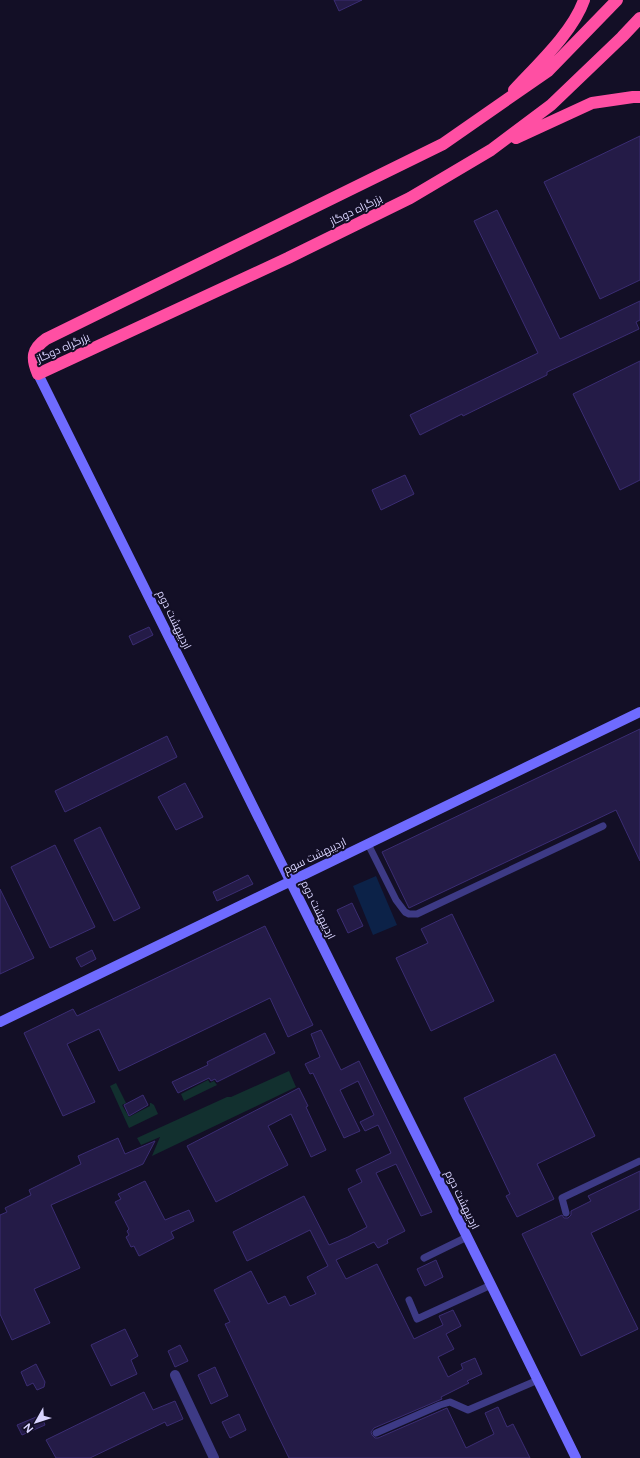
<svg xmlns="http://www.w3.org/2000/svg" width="640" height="1458" font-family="Figtree,Cairo,sans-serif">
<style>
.green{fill:#12302f}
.water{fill:#0c2248}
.building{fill:#241b47;stroke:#3b2d73}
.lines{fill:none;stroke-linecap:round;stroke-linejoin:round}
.lane{stroke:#3d3a85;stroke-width:7}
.street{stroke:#3d3a85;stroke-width:10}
.secondary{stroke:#6f6bff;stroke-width:10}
.highway{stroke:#ff4fa3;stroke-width:12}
.labels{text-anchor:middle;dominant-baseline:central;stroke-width:4;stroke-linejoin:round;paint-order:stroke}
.street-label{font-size:11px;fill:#d9d4ff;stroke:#130f26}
</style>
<rect width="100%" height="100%" fill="#130f26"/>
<path class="green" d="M289,1071L296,1087L152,1156L160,1137L141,1145L137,1138L227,1097H231Z
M208,1080L210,1083L214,1081L217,1085L184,1101L181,1094Z
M116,1083L126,1103L122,1105L129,1117L150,1106V1103H151L154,1105L158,1114L129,1128L110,1086Z"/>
<path class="water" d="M376,876L397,925L373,935L353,886Z"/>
<path class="building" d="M334,0H362L339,11Z
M640,136V280L600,299L544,182Z
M497,210L560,339L640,301V320L636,322L639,329L547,372V375L463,416L462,414L420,435L410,415L538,353L474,221Z
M640,361V480L620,490L573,394Z
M405,475L414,494L381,510L372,490Z
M149,627L153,635L133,645L129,636Z
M640,729V861L616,810L409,908L382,852Z
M167,736L177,757L65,812L55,791Z
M185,783L203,817L176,830L158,797Z
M100,827L140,908L114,921L74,840Z
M55,845L95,927L50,948L11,867Z
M248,875L253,884L217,901L213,892Z
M0,889L34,958L0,974Z
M352,903L363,926L348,933L337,910Z
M452,914L494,1001L431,1031L396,958L428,943L421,929Z
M265,926L313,1025L288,1037L270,998L119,1071L99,1029L67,1044L95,1102L63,1116L24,1033L73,1009L77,1016Z
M92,950L96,959L81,967L76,958Z
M321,1030L341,1070L359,1061L432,1212L421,1216L396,1164L376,1173L405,1231L387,1240L388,1243L378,1248L374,1242L336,1260L346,1279L377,1264L414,1339L443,1325L439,1316L453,1310L461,1326L446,1334L454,1349L438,1357L448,1377L463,1369L461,1364L475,1358L482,1374L467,1381L469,1383L441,1397L442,1399L374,1428L371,1432L372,1435L375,1438H378L447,1408L466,1448L494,1434L485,1413L498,1407L507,1427L513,1424L530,1458H289L269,1417L225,1324L230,1322L214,1290L251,1271L268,1304L285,1296L290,1306L316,1294L307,1277L328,1266L310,1230L247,1261L233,1232L304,1196L329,1245L348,1237L367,1227L348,1189L362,1182L356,1170L391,1153L378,1125L365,1131L360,1122L374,1115L358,1081L340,1090L360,1131L344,1138L313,1073L310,1074L305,1064L320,1057L311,1034Z
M265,1033L275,1053L217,1082L215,1079L211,1081L209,1078L178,1093L172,1082L208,1065L207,1062Z
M555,1054L595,1136L537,1164L554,1199L517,1217L506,1196L510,1194L464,1098Z
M299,1088L308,1106L306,1107L326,1150L311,1157L291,1114L268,1126L288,1165L216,1202L187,1146Z
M143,1095L148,1105L129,1116L124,1105Z
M118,1138L125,1154L155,1141L143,1164L51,1205L80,1268L34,1289L50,1323L12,1340L0,1314V1215L7,1212L5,1208L31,1195L29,1190L81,1164L78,1156Z
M640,1171V1209L591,1233L638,1329L581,1356L522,1234L562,1215L564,1218H568L571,1215V1211L591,1201L588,1196Z
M145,1181L165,1220L189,1210L194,1221L171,1232L174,1238L139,1256L134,1246L131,1247L126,1237L129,1235L127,1231L129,1229L115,1202L121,1199L118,1194Z
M436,1260L443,1277L425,1286L417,1269Z
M125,1329L138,1356L131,1360L137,1374L111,1386L91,1345Z
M180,1345L188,1361L175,1367L168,1351Z
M36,1364L45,1382L44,1387L37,1390L33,1383L27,1386L21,1372Z
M215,1367L228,1396L211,1404L198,1375Z
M144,1392L153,1410L175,1401L183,1419L167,1426L165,1422L90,1458H56L46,1440Z
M239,1414L246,1430L230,1438L222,1422Z
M41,1415L45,1425L22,1435L17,1425Z"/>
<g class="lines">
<path class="lane" d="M368,844L396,900L405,912L409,914H417L603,826
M566,1213L562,1198L640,1161
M424,1258L467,1237
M409,1300L417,1319L491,1285
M376,1433L440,1405L450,1402L468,1410L538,1380"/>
<path class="street" d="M175,1375L214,1458"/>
<path class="secondary" d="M38,374L491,1285L576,1458
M0,1022L640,712"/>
<path class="highway" d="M617,0L548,71L443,144L46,339C32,349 31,358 38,374L288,258L410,198L491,150L551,105L622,37L640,18
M514,90C537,65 573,32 584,0
M516,138L592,103L633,97H640"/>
</g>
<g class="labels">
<g class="street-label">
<text transform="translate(356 210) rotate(-26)">بزرگراه دوگاز</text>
<text transform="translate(63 348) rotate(-24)">بزرگراه دوگاز</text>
<text transform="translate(174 620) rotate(64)">اردیبهشت دوم</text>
<text transform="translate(315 856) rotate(-26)">اردیبهشت سوم</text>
<text transform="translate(318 910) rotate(64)">اردیبهشت دوم</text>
<text transform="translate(462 1200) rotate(64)">اردیبهشت دوم</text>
</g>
</g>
<g transform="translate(36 1422) rotate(231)" stroke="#130f26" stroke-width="3" paint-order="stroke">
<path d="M0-3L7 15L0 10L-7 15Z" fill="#d9d4ff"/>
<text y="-6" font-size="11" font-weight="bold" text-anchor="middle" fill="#d9d4ff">N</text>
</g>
</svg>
